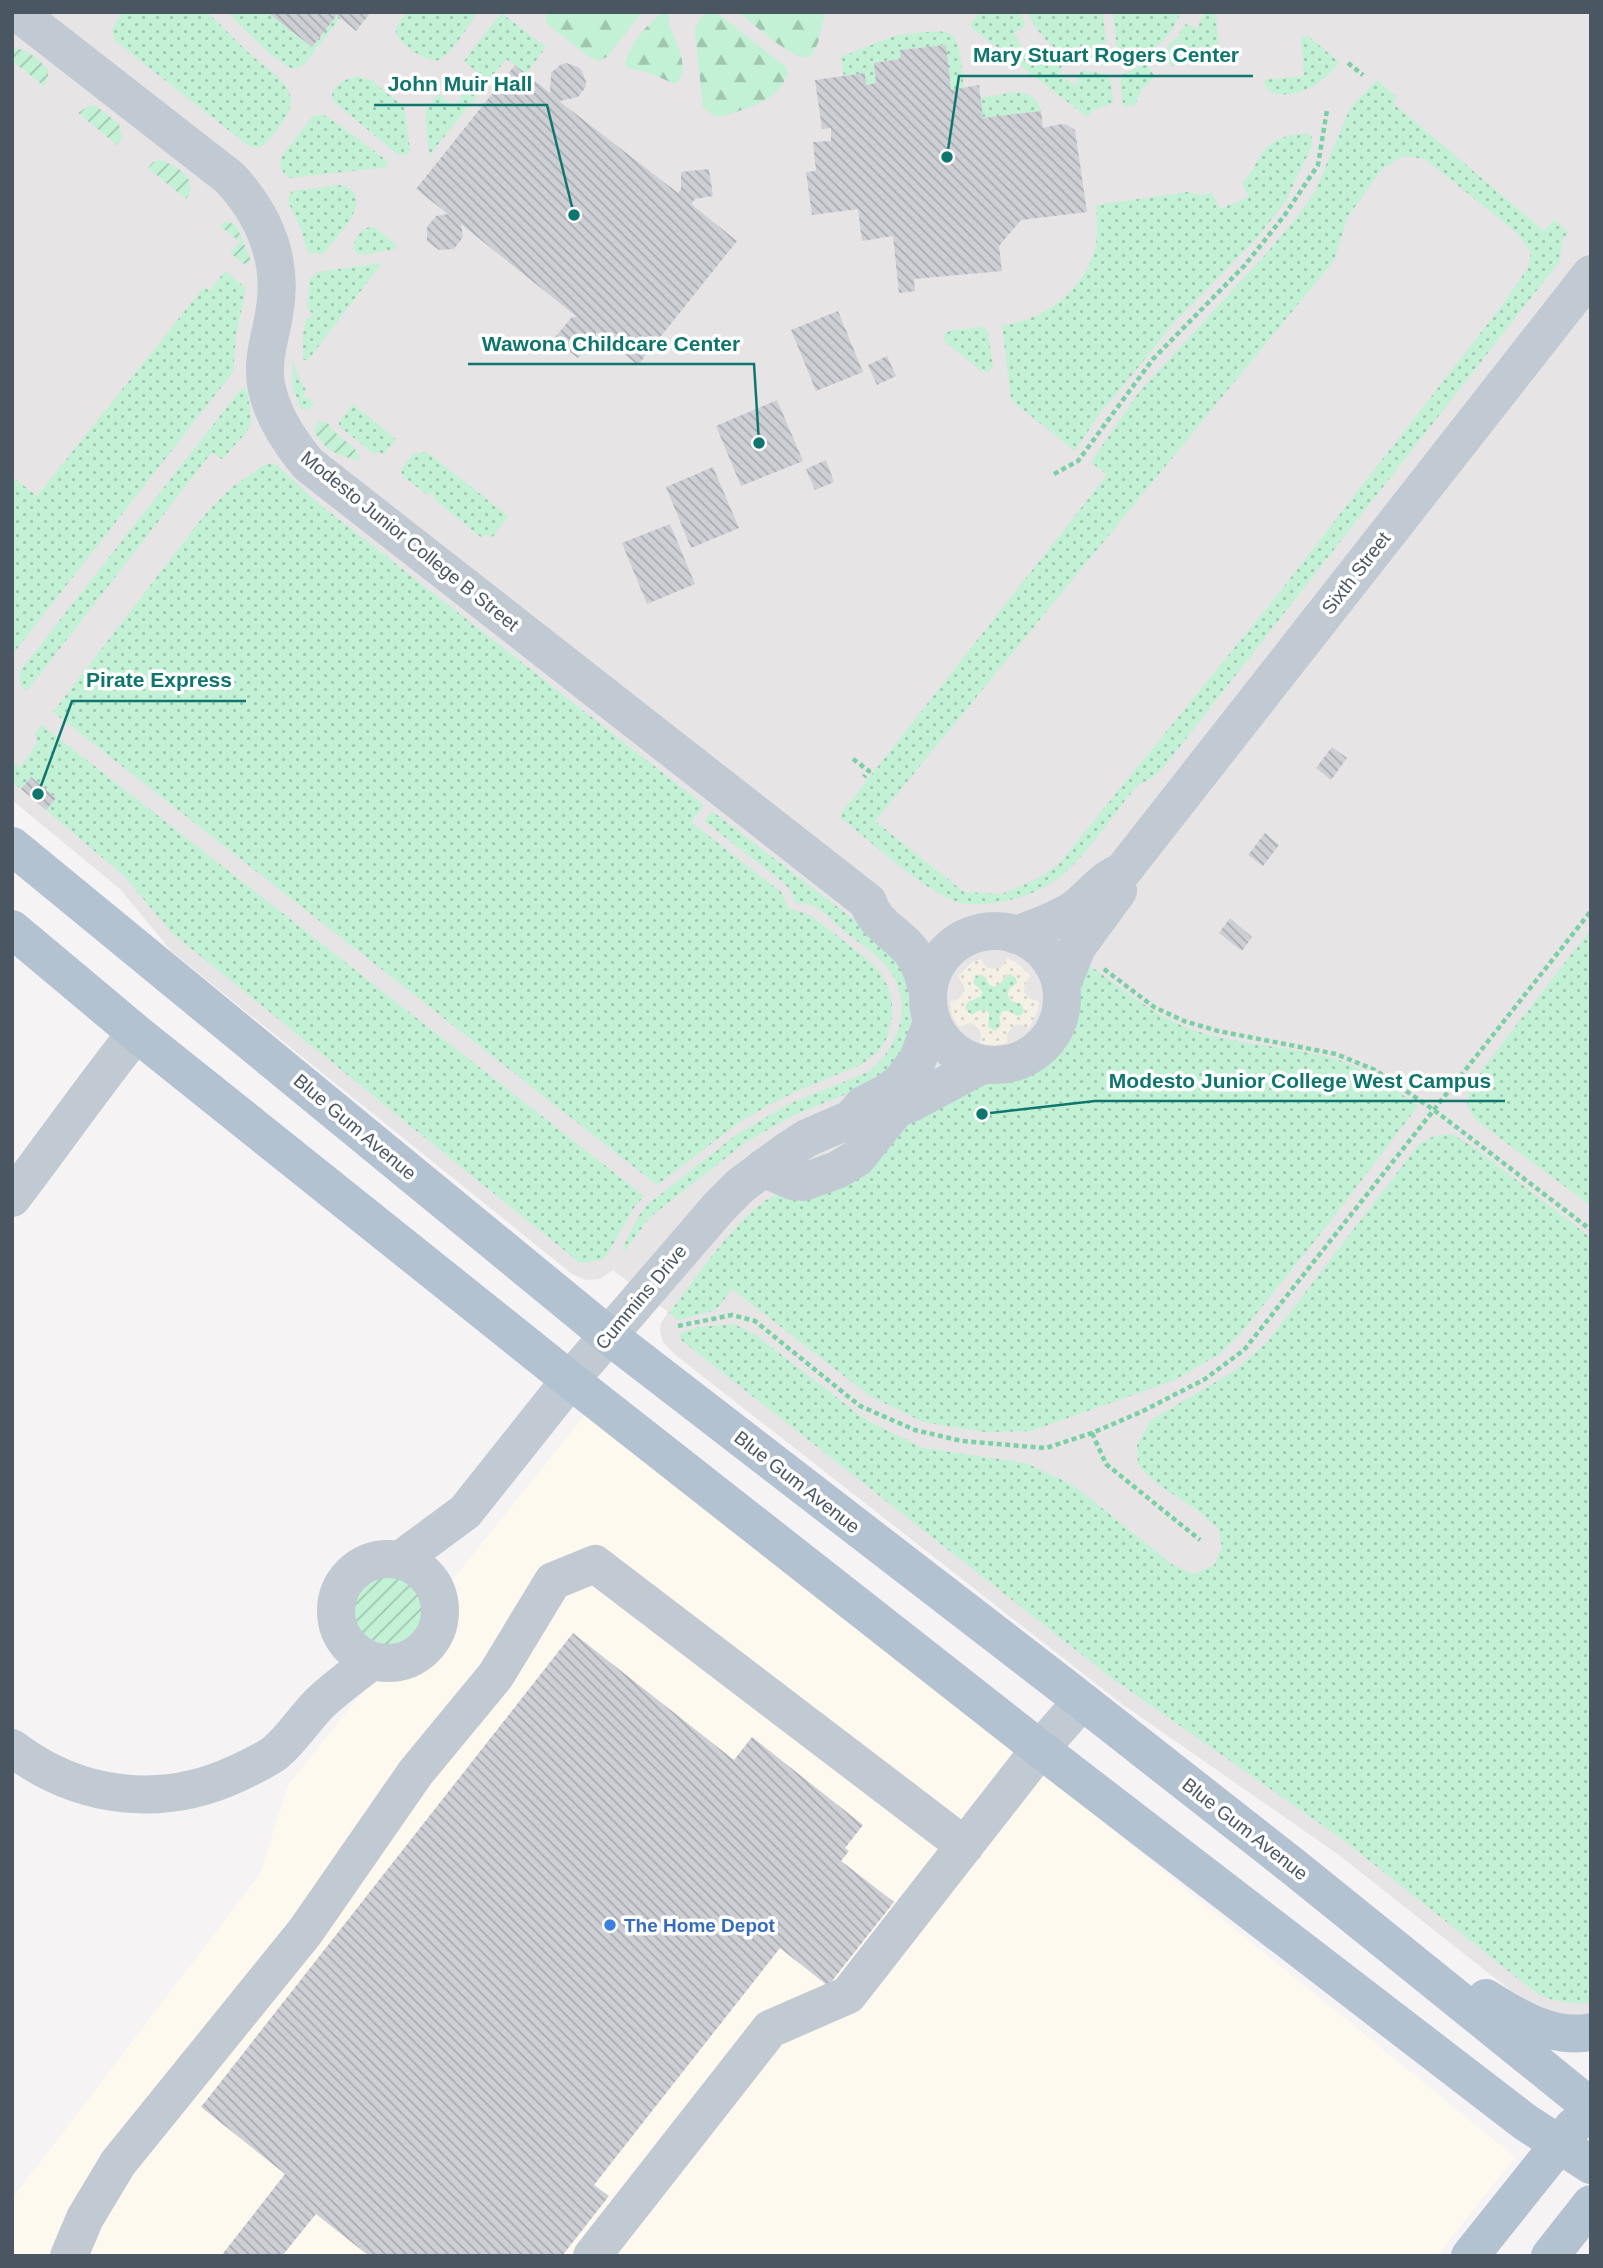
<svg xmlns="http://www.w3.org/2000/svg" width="1603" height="2268" font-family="Helvetica,sans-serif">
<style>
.commercial{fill:#fdf9ef}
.education{fill:#e6e4e5}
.grass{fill:url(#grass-dots);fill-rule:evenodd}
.forest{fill:url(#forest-firs)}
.sand{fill:url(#sand-dots);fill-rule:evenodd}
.garden{fill:url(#garden-furrows)}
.building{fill:url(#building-back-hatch)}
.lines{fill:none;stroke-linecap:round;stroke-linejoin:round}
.path{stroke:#7ad0a6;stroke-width:4.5;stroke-dasharray:5 3.5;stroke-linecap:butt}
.minor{stroke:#c1cad2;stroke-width:38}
.major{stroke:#b3c2d1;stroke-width:38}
.shop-dot{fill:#3f7fe0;stroke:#fff;stroke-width:2.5}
.labels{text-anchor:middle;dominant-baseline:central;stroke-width:7;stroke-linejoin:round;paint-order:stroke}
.street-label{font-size:19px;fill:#4a5661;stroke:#fff}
.shop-label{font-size:19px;font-weight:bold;fill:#366cbe;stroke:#fff;text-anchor:start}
.leader{fill:none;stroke:#0f766e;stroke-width:2.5}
.callout-dot{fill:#0f766e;stroke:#fff;stroke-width:2.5}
.callout-label{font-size:21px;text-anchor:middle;font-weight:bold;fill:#0f766e;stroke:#fff;stroke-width:7;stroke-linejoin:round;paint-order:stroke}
</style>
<defs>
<pattern id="grass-dots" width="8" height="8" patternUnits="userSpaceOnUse" patternTransform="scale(1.75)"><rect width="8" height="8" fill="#c3f1d5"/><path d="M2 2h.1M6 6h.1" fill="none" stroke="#a0c6b0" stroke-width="1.8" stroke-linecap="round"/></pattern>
<pattern id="forest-firs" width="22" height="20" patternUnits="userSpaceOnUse" patternTransform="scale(1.75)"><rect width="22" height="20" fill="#c3f1d5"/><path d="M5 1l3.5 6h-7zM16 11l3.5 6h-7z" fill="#a0c6b0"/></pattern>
<pattern id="sand-dots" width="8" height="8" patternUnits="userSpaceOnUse" patternTransform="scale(1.75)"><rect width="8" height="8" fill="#f5f0e5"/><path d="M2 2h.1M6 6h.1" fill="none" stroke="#d4d0c7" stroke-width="1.8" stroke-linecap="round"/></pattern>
<pattern id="garden-furrows" width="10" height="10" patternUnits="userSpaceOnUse" patternTransform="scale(1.75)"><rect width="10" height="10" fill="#c3f1d5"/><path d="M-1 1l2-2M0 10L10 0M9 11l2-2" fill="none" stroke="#a0c6b0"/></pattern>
<pattern id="building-back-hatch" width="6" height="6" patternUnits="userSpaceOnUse" patternTransform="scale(1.75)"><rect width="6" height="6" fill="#cdcfd5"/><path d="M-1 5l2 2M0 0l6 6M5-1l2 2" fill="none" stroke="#a8abb0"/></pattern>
</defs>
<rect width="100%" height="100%" fill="#f5f3f3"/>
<path class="commercial" d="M592,1406L1515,2157L1437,2256H12V2199L260,1874L288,1785Z"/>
<path class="education" d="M12,12H1591V2019H1559L1510,1990L1339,1855L1122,1704L673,1353L663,1342L660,1332L661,1323L668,1312L613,1270L600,1279L586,1280L572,1274L172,952L120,889L12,800Z"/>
<path class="grass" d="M122,12H206C222,25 235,41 250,54C275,77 309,90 279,127C273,134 268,142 260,147H252L246,144L114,40L112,30Z
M227,12H267L312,47L337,15L340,18L304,65L292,69L269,53Z
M407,12H478C470,23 451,55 439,60C428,64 397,43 396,31C396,24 403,18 407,12Z
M980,12H1021L1025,26L1014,33L1020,45L1025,50L1035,42L1049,55L1063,63L1058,76L1076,85L1081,70L1104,74L1111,80L1113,103L1094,110L1087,117L969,26Z
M1027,12H1103L1108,60L1104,65C1067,62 1043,45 1027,12Z
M1113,12H1181C1171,39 1150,55 1123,64L1118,59Z
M1204,12H1216L1219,57L1191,58L1172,66L1161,53L1178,36L1185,24L1197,29Z
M501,13L546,47L526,74L506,59L429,156L425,111L438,94L454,106L479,74L464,61Z
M923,32C931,32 944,30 951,34C961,39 962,76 964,88L951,90L945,45L900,50L901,59L875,63L876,83L866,85L865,73L844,76L841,57L894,36Z
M1308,36L1339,62C1323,84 1295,102 1268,91L1263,80L1304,76L1301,37Z
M1146,63L1155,77L1142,89L1134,107L1123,105C1119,71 1117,77 1146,63Z
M356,76L371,80L404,107L410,150L406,155L397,154L333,101L332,91L343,81Z
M1377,80L1397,97L1393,103L1544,231L1554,220L1569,232L1563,239L1559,262L1163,768L1152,778L1138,785C1114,812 1095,844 1070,868C1053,885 1032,895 1009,900C994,903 976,906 961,903C928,895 868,839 839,816L1107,475L1091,462L1139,392L1265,255L1296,218L1315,192L1350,108ZM1403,156L1425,159L1517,233L1531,252L1528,268L1500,308L1278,594L1058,865L1037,879L1002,894L964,892L875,821L1335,259L1347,218L1381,170Z
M1015,92C1027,92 1038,98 1041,111L983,118L980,98Z
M321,114L331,119L382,157L387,162V167L290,178C282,173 279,167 281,157L312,117Z
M1308,133L1312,137V146L1286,200L1274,216L1258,237L1171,326L1121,389L1102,410L1075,451L1011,400L1002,325C1045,321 1087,288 1096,244C1098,231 1097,218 1096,205L1188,192L1201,195L1212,193L1220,209L1249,197L1242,182C1251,175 1253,168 1259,158C1270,138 1287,135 1308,133Z
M341,185C379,197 337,236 323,254L308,253L301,229L287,199L292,191Z
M370,227L376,228L397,246L395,249L363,255L356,253L353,248C354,239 361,229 370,227Z
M382,263L308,360H303V334L306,319L313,316V314L307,308L310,279L318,272Z
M225,271L246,288L236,336L233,372L12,655V477L37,496L204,287L210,291Z
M984,327L988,332L993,367L988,372L980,370L944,341V334L952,330Z
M292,358L299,379L306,390L302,398H309L314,404L308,409H301L293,388Z
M246,388C257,437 249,424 223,460L212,452L27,691L20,684V671L241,389Z
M353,404L396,439L384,454L378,452L374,454L339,426V422Z
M427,452L508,516L492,538L487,534L482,538L435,500L433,492L427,495L402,475L401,470L413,454Z
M267,463L278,466L318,503L704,805L691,822L781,892L789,909L810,915L867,959L880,972L888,987L892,1002V1017L887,1038L878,1052L861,1065L799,1090L767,1106L737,1124L657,1185L53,712L206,513L231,488Z
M42,725L644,1196L633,1209L607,1255L602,1260L580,1263L172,933L124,876L46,810L56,798L31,777L21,789L12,782L13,762L20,767L37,743L35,733Z
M712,811L857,922L897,961L912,990L914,1020L911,1035L888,1071L854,1091L796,1114L746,1142L649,1218L625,1251L622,1249L640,1214L647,1205L736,1135L789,1104L868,1072C900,1048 915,1001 887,967C876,953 859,943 845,932C835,924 823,909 811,905C806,903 800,904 795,903L790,890L784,883L704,821Z
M1591,929V1206L1476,1120L1467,1106L1470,1085Z
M1086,963C1122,988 1154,1017 1196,1031C1242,1046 1292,1046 1339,1060C1368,1070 1394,1088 1418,1106L1326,1227L1241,1333L1221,1353L1175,1380L1031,1431L985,1432L923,1422L870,1396L732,1289L716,1310L678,1320L669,1313C691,1285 749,1198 781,1194L977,1085C1015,1079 1051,1071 1068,1032C1073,1020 1073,1007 1076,995C1078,984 1083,973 1086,963Z
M1009,974L1016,978L1017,983L1009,989L1016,1002L1022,1004L1024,1011L1021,1015L1017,1016L1009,1011L1001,1021L998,1029L991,1030L988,1027L987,1020L980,1010L974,1014L968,1013L966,1004L981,996L980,989L973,983L976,976L982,975L988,981L1002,982Z
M1452,1134L1475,1148L1591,1238V2003C1571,2004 1557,2002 1539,1995L1342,1839L1109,1676L681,1340L680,1333L699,1327L734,1324L756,1335L866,1420L923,1448L1026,1463L1073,1485L1173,1565L1194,1574L1214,1565L1222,1548L1219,1529L1197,1510L1156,1483L1138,1465L1137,1445L1151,1420L1236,1370L1268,1341L1419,1144L1434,1136Z"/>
<path class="forest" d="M546,12H642L607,57L598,61L589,57L551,27L546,22Z
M664,12L670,16L668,22C674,38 693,71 675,84L647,72L628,68L625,65C628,46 648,22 664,12Z
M713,12L722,17L785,66L788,71C783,95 760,104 739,111C732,113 724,117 717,116C711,115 708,111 703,107L695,30C698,20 701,13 713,12Z
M738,12H825L818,43L810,57C791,60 754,24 738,12Z"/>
<path class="sand" d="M1007,958L1016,962L1031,976L1025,983L1024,992L1030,999L1039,1001L1038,1010L1029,1028L1018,1024C1009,1028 1005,1034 1008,1043C998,1045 989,1046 980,1043C983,1033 979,1026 970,1023L959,1027L952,1015L950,1001C959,1001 964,995 964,986L958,976L972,962L981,959L986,967C995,971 1004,968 1007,958ZM980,974L986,977L988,983L993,987L1000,984L1006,974H1011L1016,978L1017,983L1009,989L1008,995L1011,1001L1022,1004L1024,1011L1021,1015L1017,1016L1009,1011H1003L999,1017L1001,1025L996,1031L988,1027L989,1014L987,1011L980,1010L972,1015L965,1009L967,1002L981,996L982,991L973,983L974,978Z"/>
<path class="garden" d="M14,48C28,49 40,60 48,70V76L44,86L12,61V49Z
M89,106H96L119,124L122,138L117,145L78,113Z
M160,160C178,166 200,180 186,199L148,168L153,162Z
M225,221L236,225L251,261L244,264L230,253L240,242L220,226Z
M319,421L328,423C335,438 358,444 360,460C339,457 324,450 314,431Z
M354 1612a35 35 0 1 1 70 0a35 35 0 1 1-70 0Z"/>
<path class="building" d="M267,12H371L356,31L337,15L312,47Z
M946,45L951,90L979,85L983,118L1041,111L1043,128L1061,124L1067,125L1075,130L1087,212L1021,220L999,246L1002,271L914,279L915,291L899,293L893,236L862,241L858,209L812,215L806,172L816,171L813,142L831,141V128L822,129L815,80L865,73L866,85L876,83L874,63L901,59L900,50Z
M566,63L578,67L582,71L586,82L585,88L578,97L559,101L678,193L681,189V172L709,169L713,196L695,199L691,204L737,241L638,365L596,332V336L578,358L557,343L556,336L572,317H577L461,224L463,237L454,249L439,250L427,241V227L436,216L448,214L416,189L515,65L550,93L551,73L560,65Z
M838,311L863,372L816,391L791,330Z
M887,356L896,376L877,385L868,365Z
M777,400L803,461L741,486L716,426Z
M826,460L834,482L815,490L806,469Z
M713,467L739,528L691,548L666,487Z
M670,524L695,584L647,604L622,543Z
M1332,747L1347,758L1331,780L1316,768Z
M31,777L56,798L46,810L21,789Z
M1265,833L1279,845L1263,866L1248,855Z
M1230,918L1252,937L1242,951L1219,933Z
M573,1633L734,1760L752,1737L863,1825L845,1848L849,1851L841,1861L894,1902L828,1986L780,1948L594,2185L609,2196L562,2256H369L316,2214L282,2256H221L285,2174L201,2107Z"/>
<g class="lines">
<path class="path" d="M1348,63L1363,75
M1054,474L1078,461L1153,359L1245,265L1284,216L1318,165L1327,110
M853,759L869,771L864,777
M1104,969L1154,1007L1184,1021L1218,1031L1336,1054L1375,1070L1434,1110L1591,1230
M678,1326L732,1315L755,1321L860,1406L915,1430L962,1441L1046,1448L1092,1433L1141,1412L1205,1379L1244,1350L1591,911
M1092,1433L1106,1464L1200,1540"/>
<path class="minor" d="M17,12L230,178C266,217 284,262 274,315C270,338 262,360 266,384C271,414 289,441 308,464L868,902C874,924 898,934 911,951C921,964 924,978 928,992
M928 998a67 67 0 1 1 134 0a67 67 0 1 1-134 0Z
M1016,935C1035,928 1056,921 1073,910C1090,898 1102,879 1122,872L1591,274
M1061,987L1077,947L1118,891
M879,1116L911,1103L982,1065
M763,1168L792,1181L804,1182L837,1170L857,1158L897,1108
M12,1198C54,1143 93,1087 136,1033
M336 1611a52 52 0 1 1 104 0a52 52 0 1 1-104 0Z
M400,1560L465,1512L570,1380L719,1207L741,1185L787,1151L807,1138L851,1119L863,1105L888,1092L900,1083L917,1061L932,1022
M12,1748C79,1799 162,1809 238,1773C250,1767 264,1761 275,1753C293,1738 305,1717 322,1701C337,1687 355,1674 372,1661
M69,2256L85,2218L118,2163L305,1932L416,1772L496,1675L553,1581L595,1564L965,1846
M592,2256L770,2029L848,1995L1040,1749L1082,1701"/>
<path class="major" d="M12,846L609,1336L1072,1693L1295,1868L1591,2107
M12,929L136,1033L570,1380L1040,1749L1525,2122L1591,2165
M1486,1998C1516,2017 1553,2040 1591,2032
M1470,2256L1573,2127
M1550,2256L1591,2204"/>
</g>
<circle class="shop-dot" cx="610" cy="1925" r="7"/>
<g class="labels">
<g class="street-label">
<text transform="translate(410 541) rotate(39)">Modesto Junior College B Street</text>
<text transform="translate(1356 573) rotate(-52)">Sixth Street</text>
<text transform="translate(355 1127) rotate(40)">Blue Gum Avenue</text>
<text transform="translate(641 1297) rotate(-50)">Cummins Drive</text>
<text transform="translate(797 1482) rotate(38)">Blue Gum Avenue</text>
<text transform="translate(1245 1829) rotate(38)">Blue Gum Avenue</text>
</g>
<g class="shop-label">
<text x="624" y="1925">The Home Depot</text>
</g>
</g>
<path class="leader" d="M947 157L959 76H1253M574 215L547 105H374M759 443L754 364H468M38 794L72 701H246M982 1114L1095 1101H1505"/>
<g class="callout-dot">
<circle cx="947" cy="157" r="7"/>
<circle cx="574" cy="215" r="7"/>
<circle cx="759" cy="443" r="7"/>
<circle cx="38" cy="794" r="7"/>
<circle cx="982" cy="1114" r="7"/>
</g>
<g class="callout-label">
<text x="1106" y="62">Mary Stuart Rogers Center</text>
<text x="460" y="91">John Muir Hall</text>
<text x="611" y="351">Wawona Childcare Center</text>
<text x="159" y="687">Pirate Express</text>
<text x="1300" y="1088">Modesto Junior College West Campus</text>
</g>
<rect width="1603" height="2268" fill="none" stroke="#4a5661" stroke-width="28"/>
</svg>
